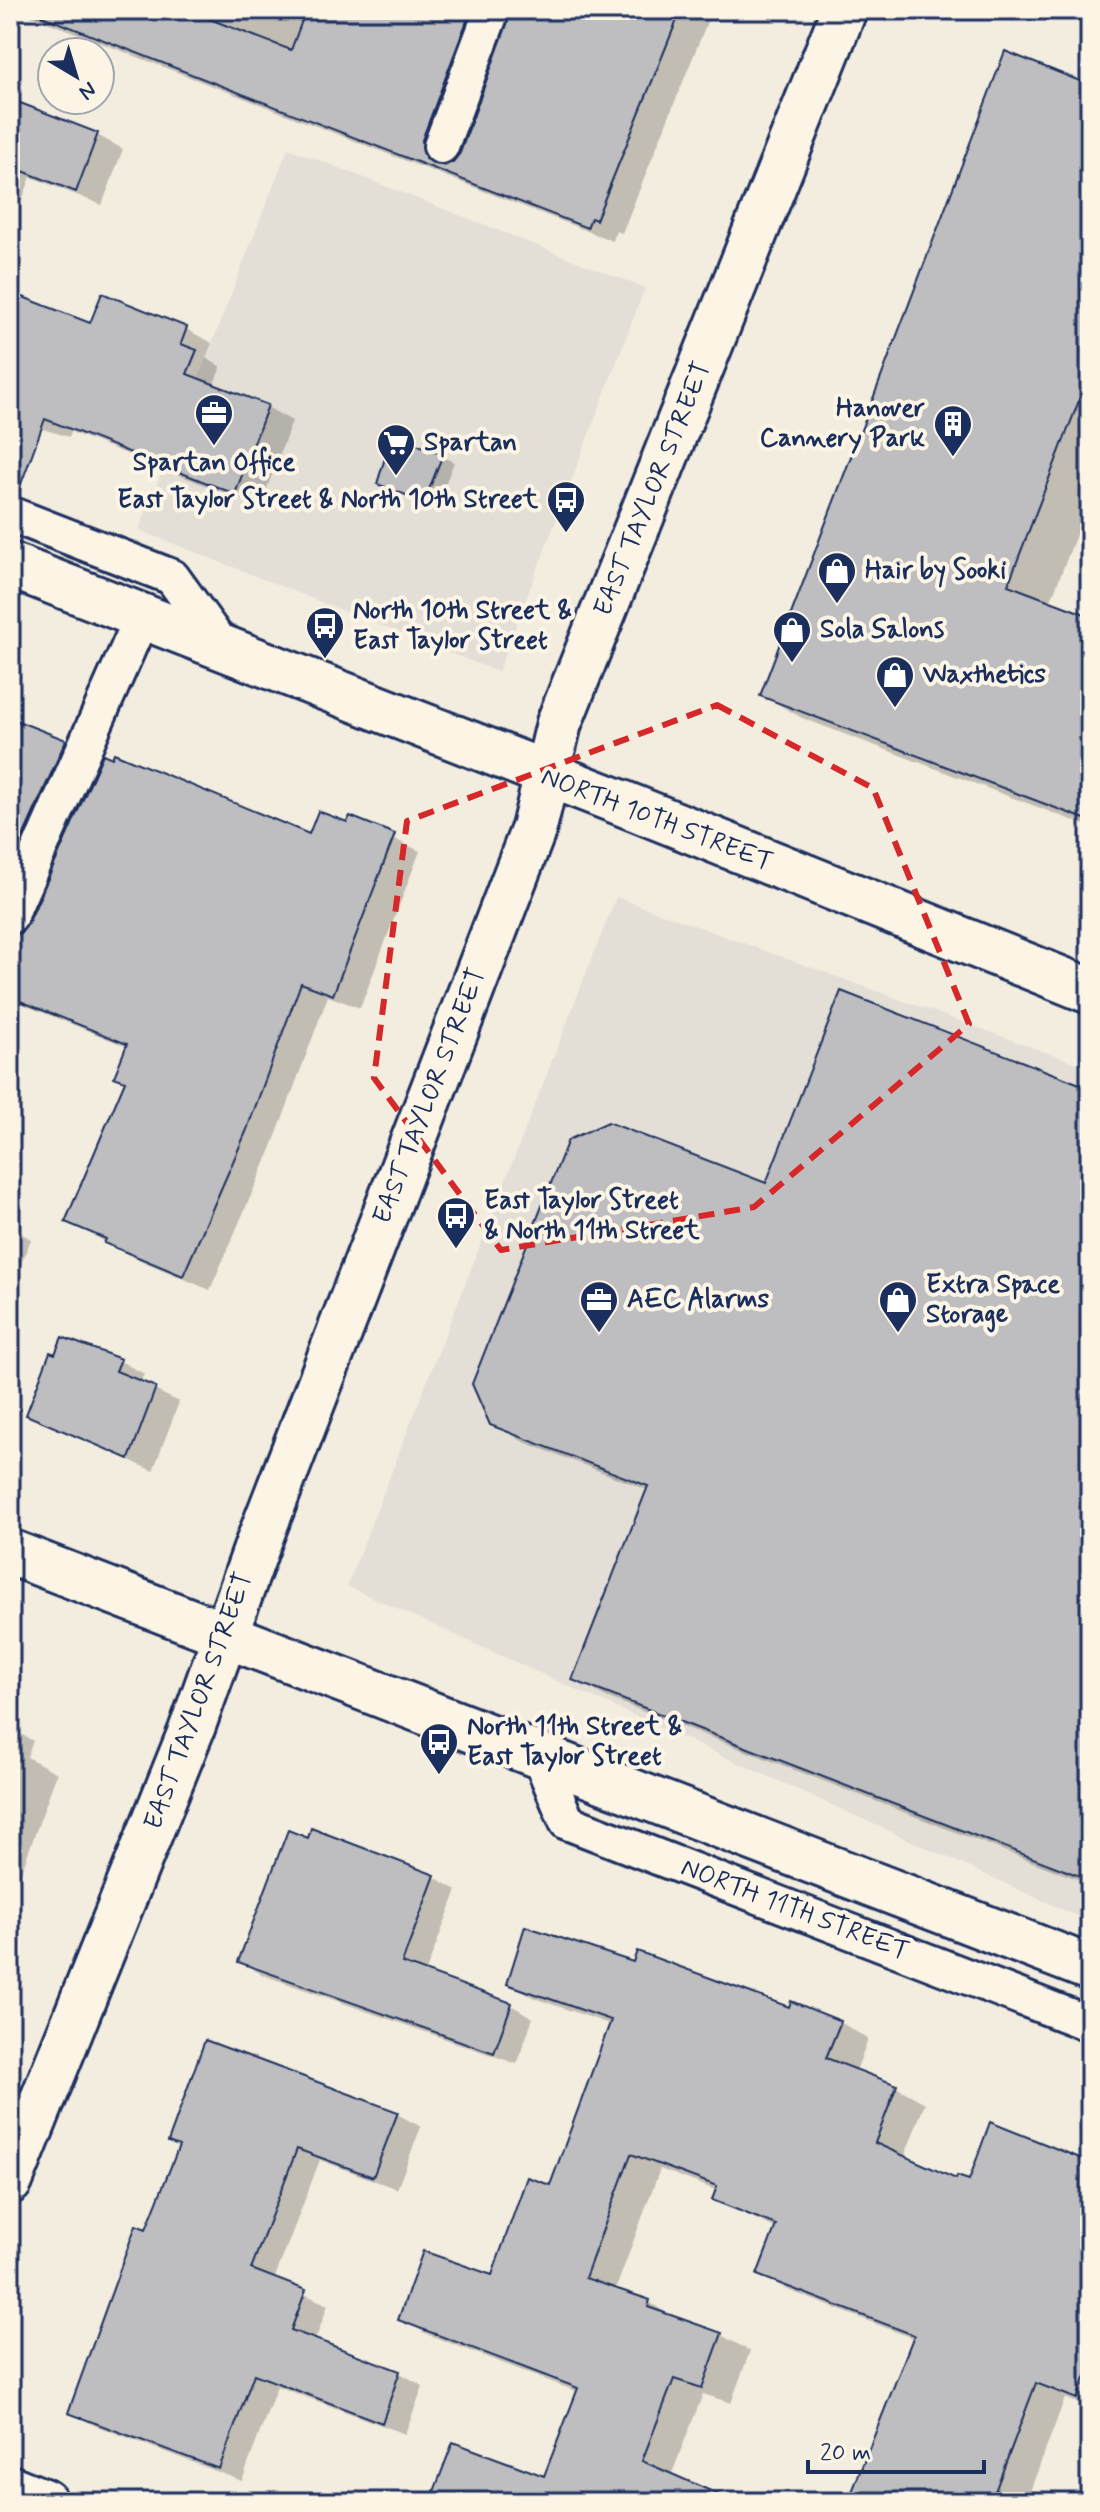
<svg xmlns="http://www.w3.org/2000/svg" width="1100" height="2512" font-family="Mynerve,sans-serif">
<style>
.built{fill:#e3dfd6}
.shadow{fill:#0003}
.building{fill:#bebec0;stroke:#1b2f5e;stroke-width:2}
.lines{fill:none;stroke-linecap:round;stroke-linejoin:round}
.lane-casing{stroke:#1b2f5e;stroke-width:40}
.secondary-casing{stroke:#1b2f5e;stroke-width:50}
.lane{stroke:#fcf5e5;stroke-width:34}
.secondary{stroke:#fcf5e5;stroke-width:44}
.marked{fill:none;stroke:#d62828;stroke-width:6;stroke-dasharray:16 10;stroke-linejoin:round}
.labels{text-anchor:middle;dominant-baseline:central;stroke-width:8;stroke-linejoin:round;paint-order:stroke}
.poi-label{font-size:26px;font-weight:bold;fill:#1b2f5e;stroke:#fcf5e5;text-anchor:start}
.street-label{font-size:26px;fill:#1b2f5e;stroke:#fcf5e5}
</style>
<rect width="100%" height="100%" fill="#f3ede0"/>
<filter id="ink" filterUnits="userSpaceOnUse"><feTurbulence type="fractalNoise" baseFrequency=".0125" numOctaves="2"/><feDisplacementMap in="SourceGraphic" scale="16" xChannelSelector="R" yChannelSelector="G"/><feConvolveMatrix kernelMatrix="1 2 1 2 8 2 1 2 1" color-interpolation-filters="sRGB"/></filter>
<g filter="url(#ink)">
<path class="built" d="M288,148L645,288L498,672L139,530Z
M616,897L1090,1068V1922L347,1586Z"/>
<path class="shadow" d="M16,10H504L447,154L446,167L461,154L513,17L512,10H712L622,233L616,231L613,241Z
M1090,87V498L1050,603L1090,618V827L802,718L762,695Z
M10,101L97,135L123,149L102,205L31,177L22,200L10,195Z
M10,295L92,326L186,329L212,343L206,358L221,367L213,386L267,407L292,421L260,507L71,432L69,437L10,419Z
M442,456L454,462L436,507L379,483Z
M10,720L65,742L95,759L44,876L10,863Z
M351,819L420,851L360,1008L328,996L272,1147L210,1290L133,1257L67,1221L127,1082L128,1047L10,999V942L348,825Z
M1090,1090V1884L606,1697L574,1679L648,1490L524,1442L491,1423L767,1186Z
M10,1227L31,1239L13,1285L10,1284Z
M120,1361L144,1374L140,1383L179,1402L153,1471L29,1414Z
M10,1728L33,1741L27,1757L57,1773L10,1903Z
M312,1830L434,1877L457,1890L425,1974L511,2005L533,2018L517,2064L263,1975L241,1962Z
M634,1964L840,2022L868,2039L856,2071L896,2087L925,2103L904,2158L957,2182L970,2183L1090,2163V2408L1065,2398L1026,2502H1001L957,2486L948,2502L915,2339L788,2290L760,2274L777,2229L714,2199L718,2191L660,2169L615,2291L649,2302L677,2320L721,2335L750,2351L731,2403L703,2394L671,2476L731,2502H432L545,2479L578,2392L429,2335L400,2319L493,2278L551,2188L612,2025L537,1999L509,1983Z
M207,2043L397,2114L421,2127L397,2189L320,2160L274,2280L328,2305L315,2341L400,2373L423,2386L405,2434L277,2386L242,2481L94,2425L71,2412L181,2147Z"/>
<path class="building" d="M35,10H186L291,50L306,10H471L422,140L426,159L444,166L453,162L460,153L512,10H681L596,220L591,218L587,228L34,13Z
M1005,51L1090,85V372L1008,585L1090,616V821L760,696Z
M10,99L98,133L76,192L10,166Z
M10,292L90,323L102,293L187,327L181,344L197,350L187,374L268,405L235,494L45,419L17,495L10,494Z
M392,435L443,454L424,502L377,484Z
M10,718L66,740L10,866Z
M114,753L309,834L318,811L347,822L350,816L395,834L333,995L301,983L246,1132L183,1276L104,1243L106,1239L65,1222L125,1081L114,1077L127,1044L10,997V936L21,933L28,924L103,754L112,758Z
M841,991L1090,1088V1880L572,1680L648,1486L490,1425L472,1384L568,1140L608,1122L766,1183Z
M62,1337L121,1359L116,1371L156,1387L129,1459L26,1415L50,1352L55,1354Z
M311,1828L435,1875L402,1963L512,2003L494,2053L238,1962L288,1830L308,1838Z
M525,1926L633,1962L637,1951L789,2007L791,2001L841,2021L826,2058L897,2085L875,2143L956,2179L957,2176L969,2180L990,2122L1090,2162V2366L1077,2399L1036,2383L991,2502H848L914,2335L757,2275L776,2225L712,2200L717,2186L631,2154L585,2278L650,2300L648,2307L722,2333L702,2388L674,2379L642,2461L736,2502H430L453,2442L544,2476L578,2388L398,2320L423,2251L492,2275L527,2177L550,2185L611,2020L507,1984Z
M205,2040L398,2112L373,2177L297,2149L251,2269L306,2290L291,2330L400,2371L382,2423L254,2374L219,2469L68,2413L136,2225L146,2229L179,2146L168,2142Z"/>
<g class="lines">
<g class="lane-casing">
<path id="lane" d="M441,146L492,10
M10,514L172,577L224,649
M10,916L142,617
M539,1755L567,1822L1090,2024"/>
</g>
<g class="secondary-casing">
<path id="secondary" d="M10,565L622,803L1090,991
M10,1552L1090,1968
M10,2181L191,1731L259,1541L534,828L559,723L844,10
M10,2488L45,2502"/>
</g>
<use href="#lane" class="lane"/>
<use href="#secondary" class="secondary"/>
</g>
</g>
<path class="marked" d="M717,705L873,788L969,1024L754,1207L501,1250L374,1078L407,821Z"/>
<defs>
<g id="office-pin" transform="scale(2)"><path d="M0 17L-7.5 6A9.5 9.5 0 1 1 7.5 6Z" fill="#1b2f5e" stroke="#fcf5e5"/><path d="M-6-3h4V-5.5h4V-3h4V5H-6ZM-1-4.5V-3h2v-1.5ZM-6 0V1H6V0Z" fill="#fff"/></g>
<g id="building-pin" transform="scale(2)"><path d="M0 17L-7.5 6A9.5 9.5 0 1 1 7.5 6Z" fill="#1b2f5e" stroke="#fcf5e5"/><path d="M-4-6H4V6H1V3H-1V6H-4ZM-2.5-4.3h1.7v1.8h-1.7ZM.8-4.3h1.7v1.8H.8ZM-2.5-1h1.7V.8h-1.7ZM.8-1h1.7V.8H.8Z" fill="#fff"/></g>
<g id="supermarket-pin" transform="scale(2)"><path d="M0 17L-7.5 6A9.5 9.5 0 1 1 7.5 6Z" fill="#1b2f5e" stroke="#fcf5e5"/><path d="M-6-5.5h2.5l.6 2H6L4.5 2H-2.5L-4.4-4H-6ZM-1.5 3.2a1.3 1.3 0 1 0 .1 0ZM3 3.2a1.3 1.3 0 1 0 .1 0Z" fill="#fff"/></g>
<g id="bus-pin" transform="scale(2)"><path d="M0 17L-7.5 6A9.5 9.5 0 1 1 7.5 6Z" fill="#1b2f5e" stroke="#fcf5e5"/><path d="M-5-6H5V4H4V6H2V4H-2V6H-4V4H-5ZM-3.5-4V0h7V-4ZM-3.5 1.2v1.5H-2V1.2ZM2 1.2v1.5H3.5V1.2Z" fill="#fff"/></g>
<g id="shop-pin" transform="scale(2)"><path d="M0 17L-7.5 6A9.5 9.5 0 1 1 7.5 6Z" fill="#1b2f5e" stroke="#fcf5e5"/><path d="M-5-2.5h2.3a2.7 3.5 0 0 1 5.4 0H5L5.5 6h-11ZM-1.5-2.5h3a1.5 2.3 0 0 0-3 0Z" fill="#fff"/></g>
</defs>
<g fill-rule="evenodd">
<use href="#office-pin" x="214" y="413"/>
<use href="#building-pin" x="953" y="424"/>
<use href="#supermarket-pin" x="396" y="443"/>
<use href="#bus-pin" x="566" y="500"/>
<use href="#shop-pin" x="837" y="571"/>
<use href="#bus-pin" x="325" y="626"/>
<use href="#shop-pin" x="792" y="630"/>
<use href="#shop-pin" x="895" y="675"/>
<use href="#bus-pin" x="456" y="1216"/>
<use href="#office-pin" x="599" y="1300"/>
<use href="#shop-pin" x="898" y="1300"/>
<use href="#bus-pin" x="439" y="1742"/>
</g>
<g class="labels">
<g class="poi-label">
<text x="925" y="409" text-anchor="end">Hanover<tspan x="925" dy="30">Cannery Park</tspan></text>
<text x="424" y="443">Spartan</text>
<text x="214" y="463" text-anchor="middle">Spartan Office</text>
<text x="538" y="500" text-anchor="end">East Taylor Street &amp; North 10th Street</text>
<text x="865" y="571">Hair by Sooki</text>
<text x="353" y="611">North 10th Street &amp;<tspan x="353" dy="30">East Taylor Street</tspan></text>
<text x="820" y="630">Sola Salons</text>
<text x="923" y="675">Waxthetics</text>
<text x="484" y="1201">East Taylor Street<tspan x="484" dy="30">&amp; North 11th Street</tspan></text>
<text x="926" y="1285">Extra Space<tspan x="926" dy="30">Storage</tspan></text>
<text x="627" y="1300">AEC Alarms</text>
<text x="467" y="1727">North 11th Street &amp;<tspan x="467" dy="30">East Taylor Street</tspan></text>
</g>
<g class="street-label">
<text transform="translate(653 489) rotate(-68)">EAST TAYLOR STREET</text>
<text transform="translate(657 820) rotate(21)">NORTH 10TH STREET</text>
<text transform="translate(430 1096) rotate(-69)">EAST TAYLOR STREET</text>
<text transform="translate(199 1701) rotate(-70)">EAST TAYLOR STREET</text>
<text transform="translate(795 1910) rotate(21)">NORTH 11TH STREET</text>
</g>
</g>
<rect width="1100" height="2512" fill="none" stroke="#fcf5e5" stroke-width="40"/>
<rect x="20" y="20" width="1060" height="2472" fill="none" stroke="#1b2f5e" stroke-width="3" filter="url(#ink)"/>
<g transform="translate(76 76) rotate(142)"><circle r="38" fill="#fcf5e5" stroke="#a2a6af" stroke-width="2"/>
<path d="M0-6L14 30L0 20L-14 30Z" fill="#1b2f5e"/>
<text y="-12" font-size="22" font-weight="bold" text-anchor="middle" fill="#1b2f5e">N</text>
</g>
<path d="M808 2460v12h176v-12" fill="none" stroke="#1b2f5e" stroke-width="4"/>
<text x="820" y="2460" font-size="24" fill="#1b2f5e" stroke="#fcf5e5" stroke-width="6" paint-order="stroke">20 m</text>
</svg>
